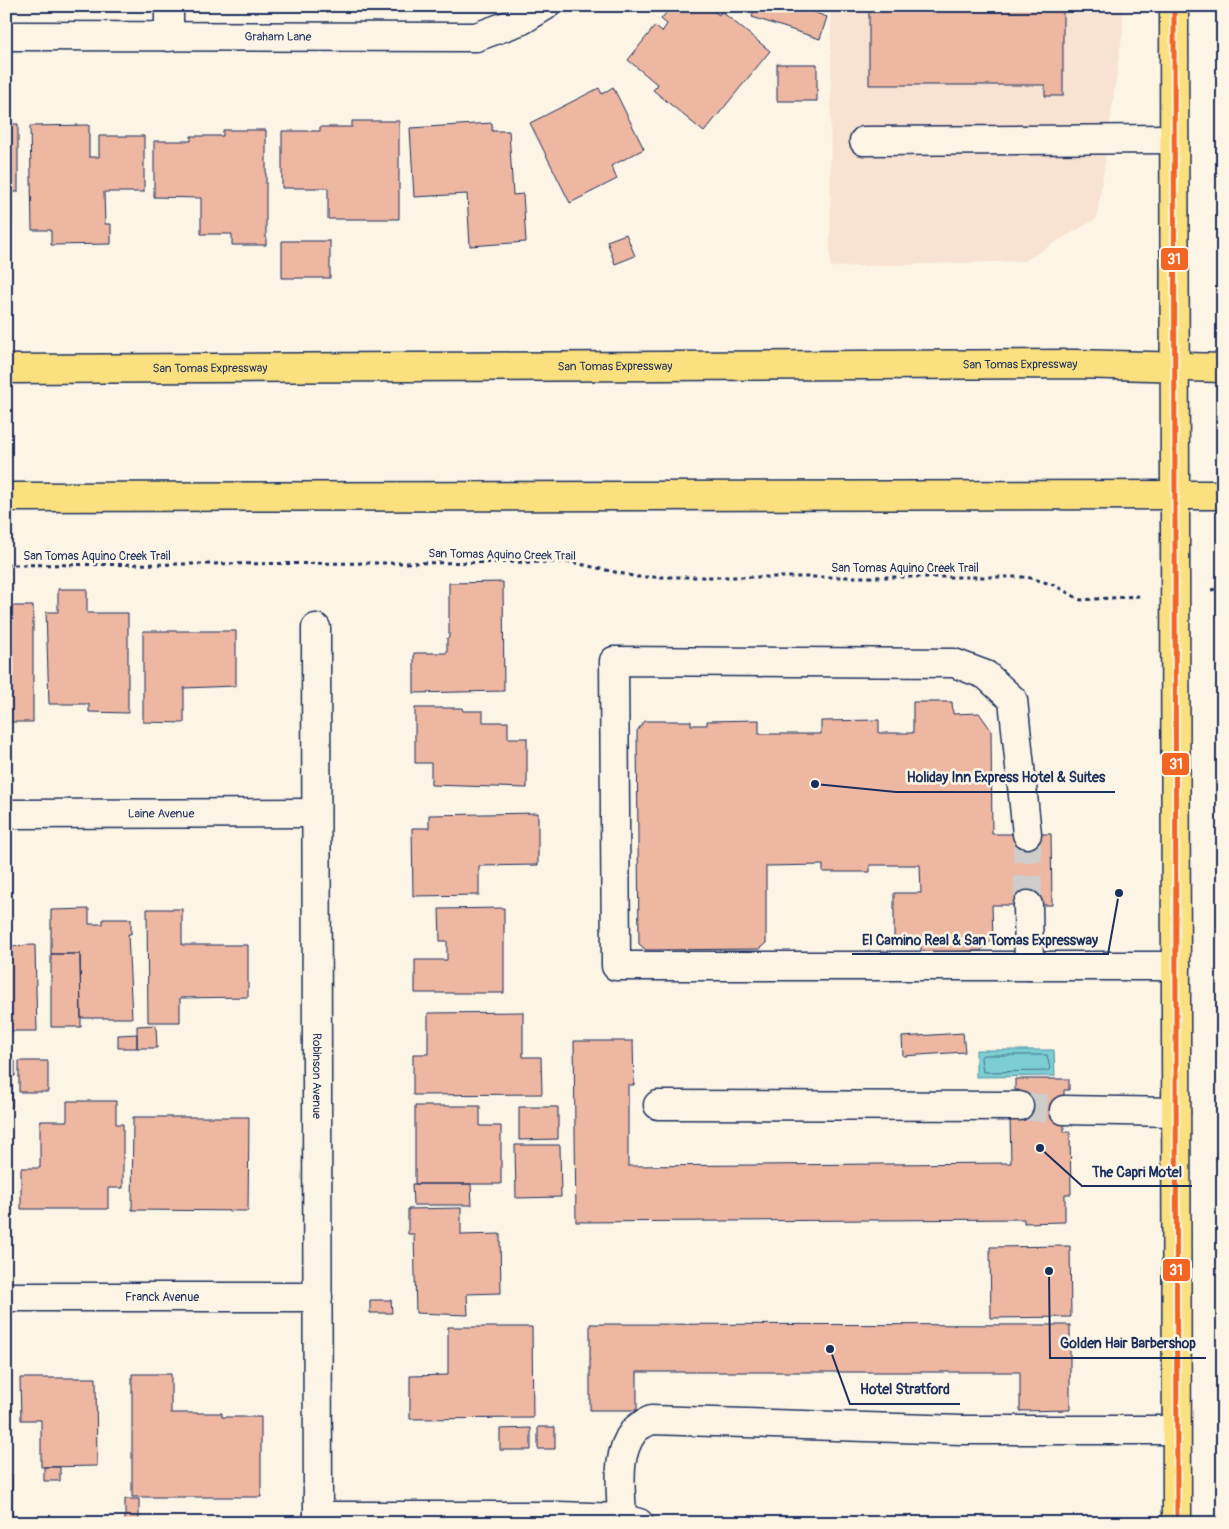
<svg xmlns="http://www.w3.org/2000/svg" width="1229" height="1529" font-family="Pangolin,sans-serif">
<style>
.built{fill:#f8e2d1}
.water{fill:#7cced2;stroke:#558ea4}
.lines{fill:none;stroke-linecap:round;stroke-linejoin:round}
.shore{stroke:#426f8c;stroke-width:1}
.building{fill:#edb7a1;stroke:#1b2f5e}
.minor-tunnel{stroke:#cfcdca;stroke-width:28;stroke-dasharray:28 14;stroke-linecap:butt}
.minor-casing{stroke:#1b2f5e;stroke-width:31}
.major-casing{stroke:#1b2f5e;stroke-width:31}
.highway-casing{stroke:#1b2f5e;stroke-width:31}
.path{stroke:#1b2f5e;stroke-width:3;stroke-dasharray:4 4;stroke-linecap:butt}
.minor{stroke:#fcf5e5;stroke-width:28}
.major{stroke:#fbe080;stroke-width:28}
.highway{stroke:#fbe080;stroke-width:28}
.bus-1-casing{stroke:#fcf5e5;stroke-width:9}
.bus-1{stroke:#f26522;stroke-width:5}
.labels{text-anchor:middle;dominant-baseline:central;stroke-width:5;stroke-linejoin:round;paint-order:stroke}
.street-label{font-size:12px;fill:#1b2f5e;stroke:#fcf5e5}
.leader{fill:none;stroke:#1b2f5e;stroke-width:2}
.callout-dot{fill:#1b2f5e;stroke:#fcf5e5;stroke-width:2}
.callout-label{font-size:14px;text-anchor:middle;font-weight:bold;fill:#1b2f5e;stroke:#fcf5e5;stroke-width:5;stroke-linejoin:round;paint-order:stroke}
.line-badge{stroke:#fcf5e5;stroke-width:2}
.badge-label{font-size:14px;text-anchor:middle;font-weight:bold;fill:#fff}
</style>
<rect width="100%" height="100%" fill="#fcf5e5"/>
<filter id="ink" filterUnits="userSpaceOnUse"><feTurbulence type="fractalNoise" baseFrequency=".02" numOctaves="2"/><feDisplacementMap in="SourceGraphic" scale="10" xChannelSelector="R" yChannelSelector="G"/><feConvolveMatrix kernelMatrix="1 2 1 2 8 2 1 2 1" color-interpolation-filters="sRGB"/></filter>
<g filter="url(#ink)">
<path class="built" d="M831,6H1123V28L1097,218L1024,261L830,267Z"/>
<path class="water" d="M976,1050H1054L1055,1076L976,1077Z"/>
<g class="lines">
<path class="shore" d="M983,1055H1047L1050,1069L1047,1071L983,1072L981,1058Z"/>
</g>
<path class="building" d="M672,6H707L719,15L721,11L770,51L704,132L653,90L658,85L628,60L655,26L662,32L667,24L661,19Z
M755,6H797L827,17L820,39L752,17Z
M869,6H1063V96H1045V85H869Z
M777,64H817V101H777Z
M613,87L644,149L611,166L617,179L570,203L530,123L599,88L602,94Z
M352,121H399V219H328V188H282V131H320V127H352Z
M492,123V131H509L513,195L523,194L526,242L470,246L467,194L414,197L410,128Z
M6,124H18V192H12V223H6Z
M89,125V157H99V136H144V192H104L105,224H111V244L51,245V230H32L30,126Z
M223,130H266V245H232V234H201V198L154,197V141H191V136H223Z
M626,234L635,256L615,264L607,241Z
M282,241H330V278H282Z
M503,582L504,691L414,693V653H447V638H449V583Z
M58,589H87V613H128V713L89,712V704H49L46,612H58Z
M6,606H33V722H6Z
M143,631H236V686L184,688V723L143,722Z
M913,702H952L953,714L979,713L991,730L992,834H1051L1052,905H992L993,939L980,951L921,952V942L894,943V893H921L920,865H870V872H823V865L766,866V943L759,949L646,950L639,944L637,731L644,721H691V725H707V721L759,720V734H821V721L879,720V733H913Z
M415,708H462L463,711H483V722H508V738H527V788L431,785V763H415Z
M538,813V865L479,866V895L413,896L412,828H429V815Z
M504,908V993H415V960H447V941H440L439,909Z
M89,909V924H103V919H131V934H128L132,1018H81L80,954H51V910Z
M147,909H182V945H248V997L180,998V1022H148Z
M35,945L37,1031H6V946Z
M51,954H80L81,1027H51Z
M523,1012V1057H541L542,1094L413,1095V1054H428V1013Z
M156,1025L157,1048H137V1026Z
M963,1033L965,1052L903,1056L902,1037Z
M137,1034V1048H118V1035Z
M574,1041H633L634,1085H628V1166L1011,1163L1010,1119H1019V1090H1015V1079H1069V1090H1064V1132H1070L1071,1194H1065V1222L1024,1223V1219L576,1222Z
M6,1061H15V1076H6Z
M19,1061H48V1092H19Z
M6,1082H12V1107H6Z
M67,1101H116V1124H123V1188H108V1209H21V1168H40V1121H67Z
M415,1106H480V1126H501V1184H415Z
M519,1107H558V1139L519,1140Z
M133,1117H249L248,1211L132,1210Z
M515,1145H560L561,1197L516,1198Z
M412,1184H471L472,1205H413Z
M461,1208V1235L500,1234L501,1293L467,1294L468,1315L416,1313L414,1234H408V1209Z
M1070,1246L1071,1317L991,1318L990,1247Z
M370,1300H391L392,1313H370Z
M590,1324L1070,1325V1410L1020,1411V1372H637V1410H590Z
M448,1327H532L533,1418L410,1419V1376L448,1375Z
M132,1374H171V1413H222V1417H261V1497H132Z
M20,1378H96L97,1466L41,1467V1420H21Z
M6,1379H7V1468H6Z
M538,1427H555V1449H538Z
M531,1428V1450H500V1429Z
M44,1467H60V1481H44Z
M6,1475H12V1518H6Z
M125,1499H139V1523H125Z"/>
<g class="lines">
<path class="minor-tunnel" d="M1027,834L1028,905
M1019,1106L1064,1110"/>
<g class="minor-casing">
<g id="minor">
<path d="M169,6V37"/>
<path id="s1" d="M6,36L476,37L522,20L545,6"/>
<path d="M864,141L1174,139"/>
<path id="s2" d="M316,628L318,1523"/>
<path id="s3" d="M6,814L316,813"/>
<path d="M1027,834L1013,700L986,675L954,663L614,661L616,966H1176"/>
<path d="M1028,905L1029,966"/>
<path d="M658,1105L1019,1106"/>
<path d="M1064,1110L1176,1112"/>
<path id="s4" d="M6,1297H318"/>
<path d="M318,1516H559L622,1518L639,1523"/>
<path d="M622,1523C622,1493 614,1456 634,1431C638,1426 645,1423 651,1420L961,1430H1176"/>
</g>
</g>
<g class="major-casing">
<path id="major" d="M1174,6L1177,1523"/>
</g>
<g class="highway-casing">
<g id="highway">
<path id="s5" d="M6,369L1075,364L1223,368"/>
<path d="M6,497L1223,495"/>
</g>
</g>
<path class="path" d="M6,565L571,562L637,577H1027L1054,585L1081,600L1140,596
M1211,590L1223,588"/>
<use href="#minor" class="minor"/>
<use href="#major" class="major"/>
<use href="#highway" class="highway"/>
<g class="bus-1-casing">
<path id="bus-1" d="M1174,6L1177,1523"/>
</g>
<use href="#bus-1" class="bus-1"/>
</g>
</g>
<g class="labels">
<g class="street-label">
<text stroke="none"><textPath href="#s1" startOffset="272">Graham Lane</textPath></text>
<text stroke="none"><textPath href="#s5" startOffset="1014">San Tomas Expressway</textPath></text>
<text stroke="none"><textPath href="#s5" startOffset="609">San Tomas Expressway</textPath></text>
<text stroke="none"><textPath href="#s5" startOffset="204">San Tomas Expressway</textPath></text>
<text transform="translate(502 555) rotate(1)">San Tomas Aquino Creek Trail</text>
<text x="97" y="556">San Tomas Aquino Creek Trail</text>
<text x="905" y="568">San Tomas Aquino Creek Trail</text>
<text stroke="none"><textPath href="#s3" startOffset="155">Laine Avenue</textPath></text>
<text stroke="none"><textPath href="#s2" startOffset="448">Robinson Avenue</textPath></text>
<text stroke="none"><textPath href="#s4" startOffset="156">Franck Avenue</textPath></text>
</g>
</g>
<path class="leader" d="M815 784L896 792H1115M1119 893L1108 954H852M1040 1148L1082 1186H1192M1049 1271L1050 1358H1206M830 1349L850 1404H960"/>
<g class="callout-dot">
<circle cx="815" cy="784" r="5"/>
<circle cx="1119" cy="893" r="5"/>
<circle cx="1040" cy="1148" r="5"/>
<circle cx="1049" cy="1271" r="5"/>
<circle cx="830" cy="1349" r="5"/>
</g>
<g class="callout-label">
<text x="1006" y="782">Holiday Inn Express Hotel &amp; Suites</text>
<text x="980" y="945">El Camino Real &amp; San Tomas Expressway</text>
<text x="1137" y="1177">The Capri Motel</text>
<text x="1128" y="1348">Golden Hair Barbershop</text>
<text x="905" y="1394">Hotel Stratford</text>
</g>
<g class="line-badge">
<rect x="1160" y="247" width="29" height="24" rx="5" fill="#f26522"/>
<rect x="1161" y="752" width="29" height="24" rx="5" fill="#f26522"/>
<rect x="1162" y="1258" width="29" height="24" rx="5" fill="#f26522"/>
</g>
<g class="badge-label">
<text x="1174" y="264">31</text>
<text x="1176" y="769">31</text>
<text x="1176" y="1275">31</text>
</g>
<rect width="1229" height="1529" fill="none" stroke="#fcf5e5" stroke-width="25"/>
<rect x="12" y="12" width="1204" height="1504" fill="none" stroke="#1b2f5e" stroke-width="2" filter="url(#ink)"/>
</svg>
